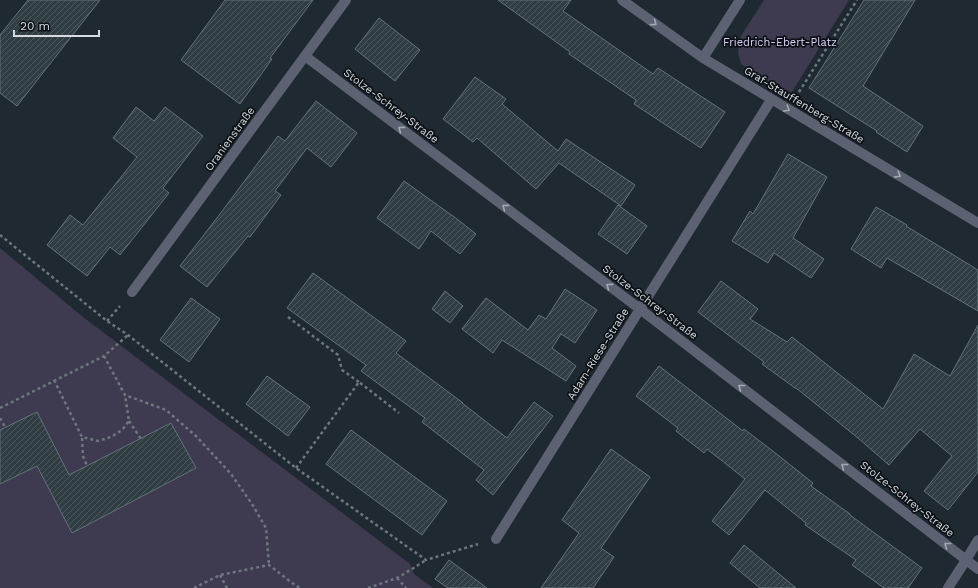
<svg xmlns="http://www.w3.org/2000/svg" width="978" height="588" font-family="'Work Sans',sans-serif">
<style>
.park{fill:#3e3a4f}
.building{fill:url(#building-hatch);stroke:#637379}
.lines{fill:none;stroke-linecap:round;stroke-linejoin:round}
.path{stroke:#6e777e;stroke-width:2.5;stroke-dasharray:3 3;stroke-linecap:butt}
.street{stroke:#5c6272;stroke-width:10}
.oneway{stroke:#a5abb5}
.labels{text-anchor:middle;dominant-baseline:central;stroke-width:3.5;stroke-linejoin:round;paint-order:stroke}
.park-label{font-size:11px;fill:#d8d2f9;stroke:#0d1115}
.street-label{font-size:11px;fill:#d5dce1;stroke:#0d1115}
</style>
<defs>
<pattern id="building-hatch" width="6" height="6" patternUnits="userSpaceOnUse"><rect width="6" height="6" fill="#303e44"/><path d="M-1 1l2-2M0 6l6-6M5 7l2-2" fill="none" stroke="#4d595f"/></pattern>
</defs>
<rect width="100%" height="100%" fill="#1f2931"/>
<path class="park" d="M764,0H849L790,95L741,64L738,53L739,39Z
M0,248L83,317L410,564L414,574L433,588H0Z"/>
<path class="building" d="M28,0H100L17,106L0,93V35Z
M225,0H313L270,58L272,59L240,104L181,60Z
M498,0H571L563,11L653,74L658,68L725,112L701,148L634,104L636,100L569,54L570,52Z
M864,0H915L863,86L923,126L907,152L876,132L877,131L809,88Z
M379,18L420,50L395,81L355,49Z
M475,77L506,99L502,104L558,151L566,139L635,185L621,206L559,163L536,189L477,138L473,142L443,119Z
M316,101L357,133L331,167L307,148L275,191L281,195L250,237L248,236L207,287L180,266L223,210L278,136L285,141Z
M136,107L154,121L165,107L203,136L163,188L169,193L120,255L110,247L87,276L47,245L70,215L83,225L137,157L113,138Z
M788,154L827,177L793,238L824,259L811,278L774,253L768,263L732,241L750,211L753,214Z
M404,181L457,219L476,234L460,254L431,231L419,249L377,218Z
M618,205L647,226L627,254L598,234Z
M876,207L907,225L906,226L978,270V311L887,258L881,268L851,249Z
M313,273L406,341L396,353L463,403H462L507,438L534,402L553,416L493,495L476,480L484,470L422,422L425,418L361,371L366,365L287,308Z
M721,281L758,309L750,319L787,342L792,337L883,409L914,354L950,376L978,325V472L948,510L924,491L952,456L920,429L889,465L858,438L796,388H795L762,364L764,362L698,312Z
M565,289L597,310L575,343L561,334L552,348L576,366L566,381L502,340L493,353L462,329L486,298L528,330L539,315L546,319Z
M445,291L463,306L450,323L432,309Z
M191,298L220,319L189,362L160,340Z
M659,366L743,431L744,429L774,452L813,483L811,486L850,514V515L922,568L908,588H884L852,565L856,560L805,525L806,523L765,490L729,535L712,521L745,479L707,449L704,453L676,431L678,428L636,396Z
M267,376L310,407L288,436L246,404Z
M37,412L69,475L171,423L196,468L72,533L37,466L0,484V430Z
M351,430L447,501L422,535L326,464Z
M611,449L650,477L601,548L614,557L593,588H541L579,533L562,520Z
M744,545L796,588H760L730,563Z
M449,560L487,588H448L435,579Z"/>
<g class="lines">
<path class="path" d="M799,92L857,0
M0,235L107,321L128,335L296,468L426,560L478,544
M288,317L338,355L342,370L359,382
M107,321L120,306
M104,356L125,395L166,410L197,437L231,474L252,504L266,528L269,565
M54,380L82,437L98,441L111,437L122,430L129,421L125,395
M0,408L104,356L128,335
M0,418L5,427
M129,421L141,439
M82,438L83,456L87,466
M296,468L359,382L399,413
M220,575L227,588
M397,578L406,588
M194,588L220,575L269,565L296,586L301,588
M368,588L397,578L412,569L426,560"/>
<path class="street" d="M622,0L703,58L978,223
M305,56L640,309L978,569
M703,58L740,0
M132,292L346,0
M496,539L771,100
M948,588L966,560L978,540"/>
</g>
<defs><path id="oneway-chevron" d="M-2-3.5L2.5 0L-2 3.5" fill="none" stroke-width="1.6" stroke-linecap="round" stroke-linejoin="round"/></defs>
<g class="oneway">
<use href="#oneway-chevron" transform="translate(654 23) rotate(36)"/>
<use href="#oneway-chevron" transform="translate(787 109) rotate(31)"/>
<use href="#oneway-chevron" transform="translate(401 129) rotate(-143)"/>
<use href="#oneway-chevron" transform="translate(898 175) rotate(31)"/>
<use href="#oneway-chevron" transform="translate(505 207) rotate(-143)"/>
<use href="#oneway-chevron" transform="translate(609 286) rotate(-143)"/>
<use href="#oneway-chevron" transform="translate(741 387) rotate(-142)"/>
<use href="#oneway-chevron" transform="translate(844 466) rotate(-142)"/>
<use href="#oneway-chevron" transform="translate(947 545) rotate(-142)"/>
</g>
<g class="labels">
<g class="park-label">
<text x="780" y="42">Friedrich-Ebert-Platz</text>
</g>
<g class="street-label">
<text transform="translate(804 105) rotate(31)">Graf-Stauffenberg-Straße</text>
<text transform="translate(391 106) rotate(37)">Stolze-Schrey-Straße</text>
<text transform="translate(230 139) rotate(-54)">Oranienstraße</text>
<text transform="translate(650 302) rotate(37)">Stolze-Schrey-Straße</text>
<text transform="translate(598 354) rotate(-58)">Adam-Riese-Straße</text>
<text transform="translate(907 499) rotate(38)">Stolze-Schrey-Straße</text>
</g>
</g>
<path d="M14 30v6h85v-6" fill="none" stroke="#d5dce1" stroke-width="2"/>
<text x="20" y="30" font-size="12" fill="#d5dce1" stroke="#0d1115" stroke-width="3" paint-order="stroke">20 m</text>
</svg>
